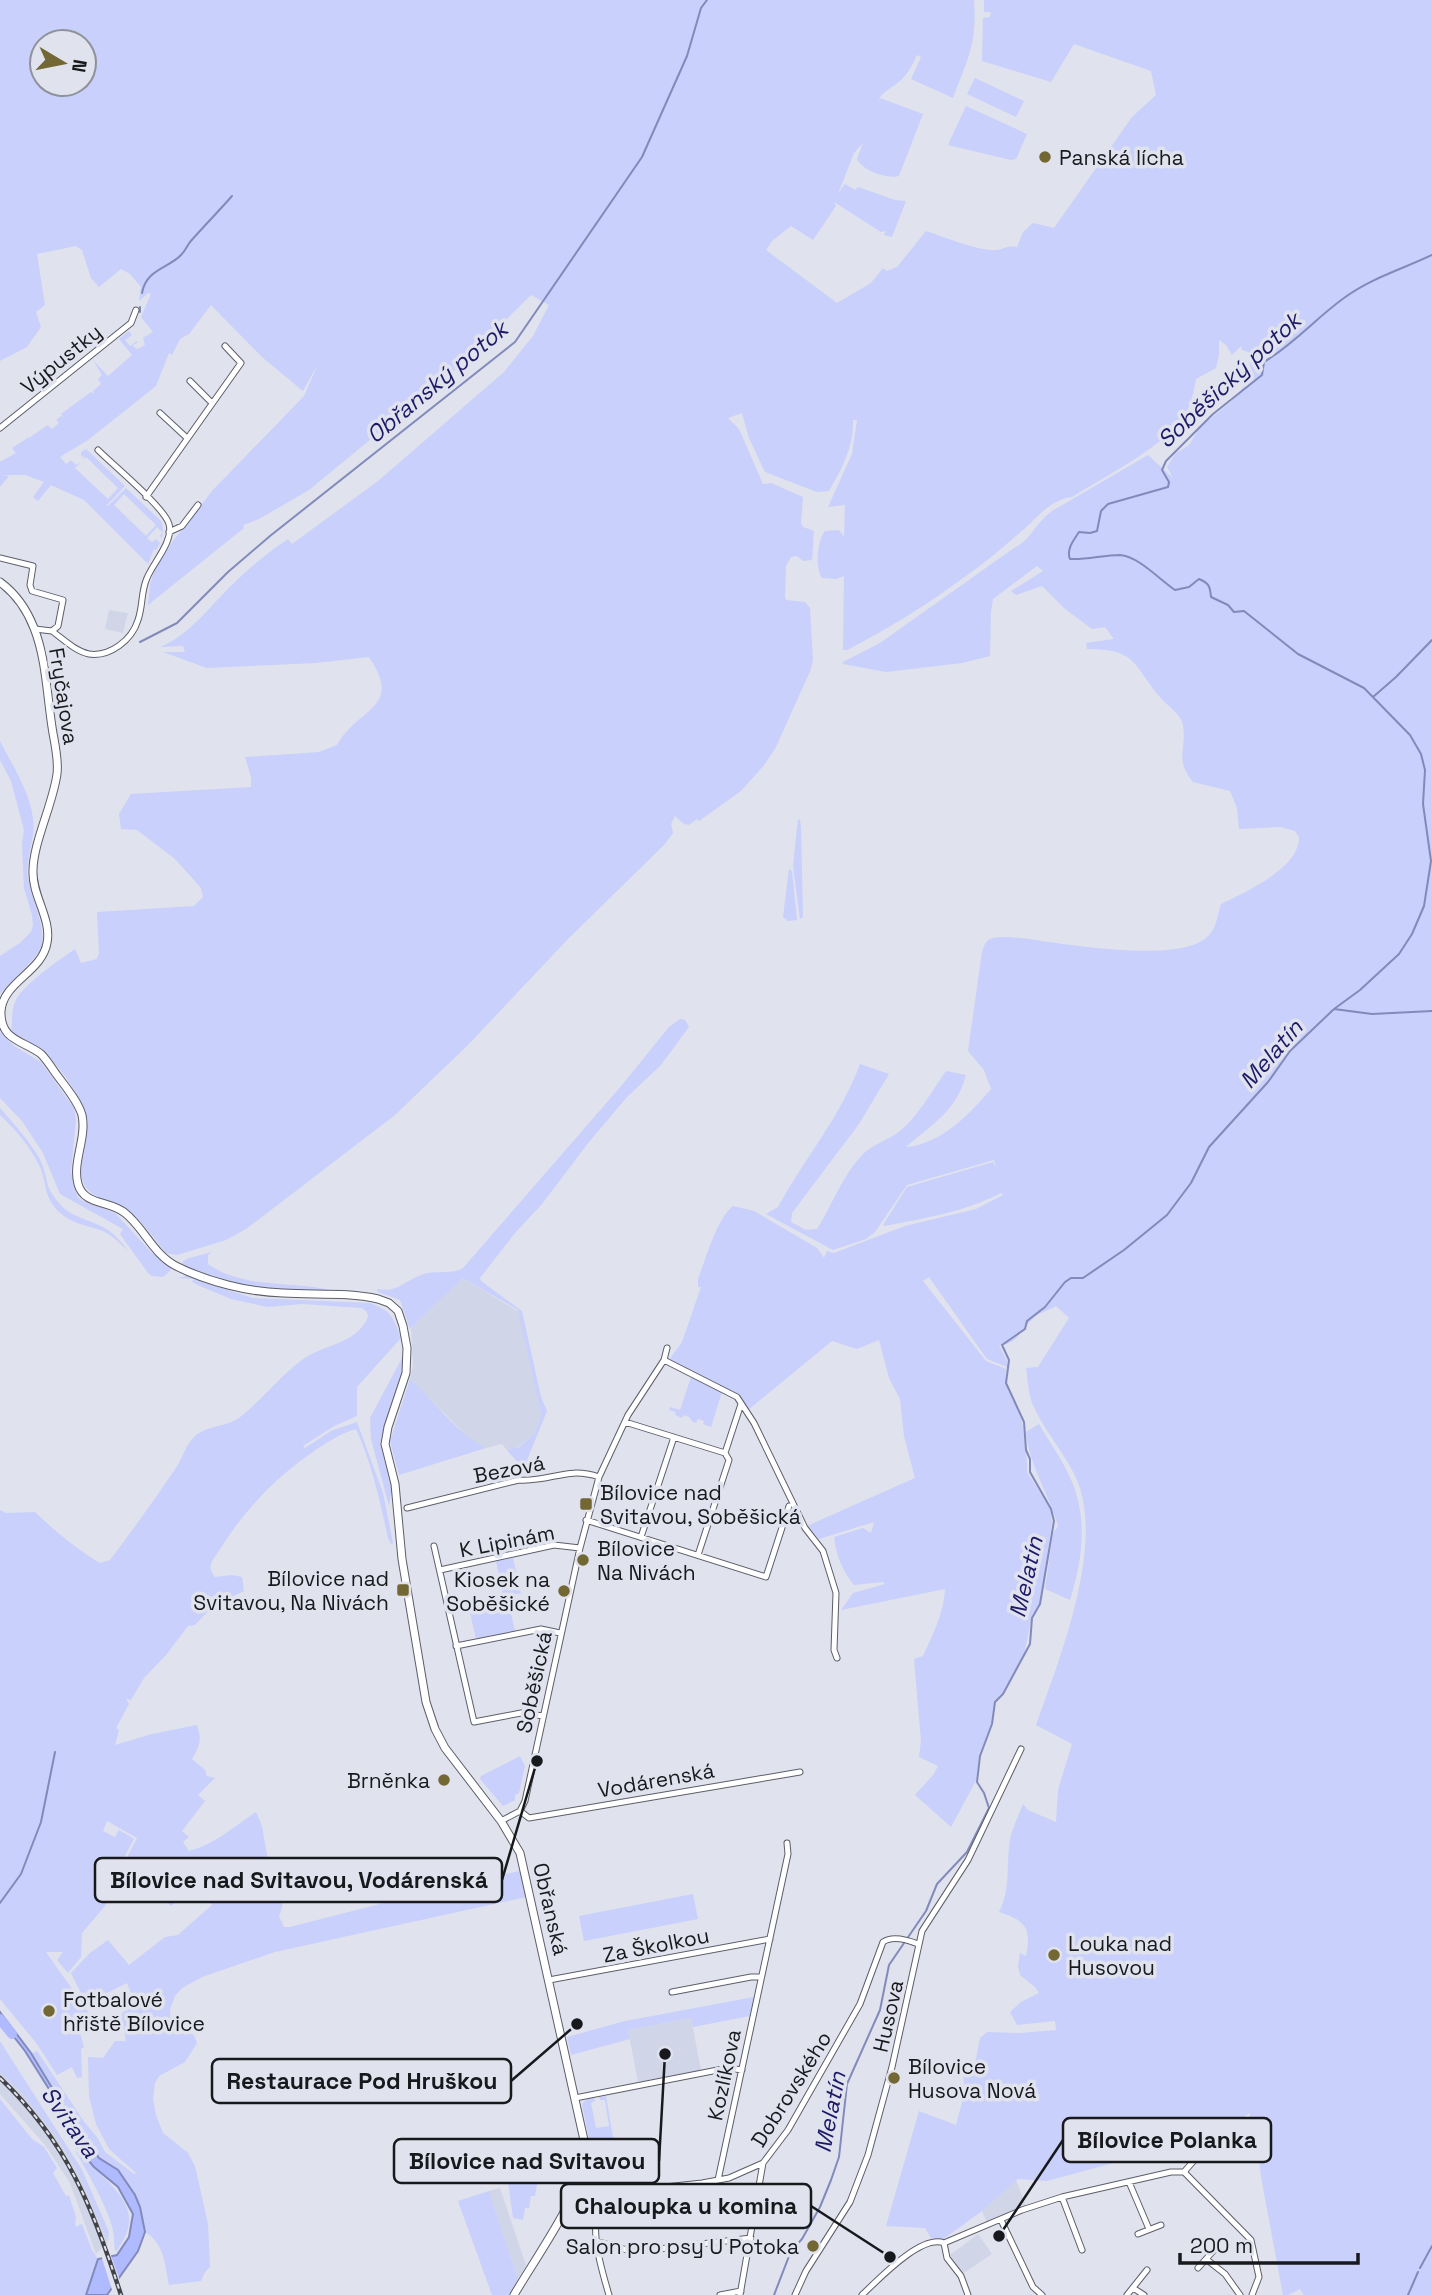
<svg xmlns="http://www.w3.org/2000/svg" width="1432" height="2295" font-family="'Space Grotesk',sans-serif">
<style>
.built{fill:#d1d5e8}
.green{fill:#c8d0fb;fill-rule:evenodd}
.water{fill:#b0baff;stroke:#828abb;stroke-width:2}
.pier{fill:#e0e2ee}
.lines{fill:none;stroke-linecap:round;stroke-linejoin:round}
.stream{stroke:#828abb;stroke-width:2}
.river{stroke:#b0baff;stroke-width:10}
.minor-casing{stroke:#5c5e68;stroke-width:7}
.secondary-casing{stroke:#5c5e68;stroke-width:9}
.minor{stroke:#fff;stroke-width:5}
.secondary{stroke:#fff;stroke-width:7}
.rail-casing{stroke:#424349;stroke-width:4.5}
.rail{stroke:#e0e2ee;stroke-width:2;stroke-dasharray:5;stroke-linecap:butt}
.poi-dot{fill:#736734;stroke:#e0e2ee;stroke-width:2.5}
.labels{text-anchor:middle;dominant-baseline:central;stroke-width:7;stroke-linejoin:round;paint-order:stroke}
.poi-label{font-size:21px;fill:#18191d;stroke:#e0e2ee;text-anchor:start}
.street-label{font-size:21px;fill:#18191d;stroke:#e0e2ee}
.water-label{font-size:23px;font-style:italic;fill:#1e1966;stroke:#e0e2ee}
.leader{fill:none;stroke:#18191d;stroke-width:2.5}
.callout-dot{fill:#18191d;stroke:#e0e2ee;stroke-width:2.5}
.callout{fill:#e0e2ee;stroke:#18191d;stroke-width:2.5}
.callout-label{font-size:23px;text-anchor:middle;font-weight:bold;fill:#18191d}
</style>
<rect width="100%" height="100%" fill="#e0e2ee"/>
<path class="built" d="M109,610L128,613L123,633L105,629Z
M463,1278L519,1312L541,1415L535,1433L517,1448L506,1449L502,1444L486,1448L473,1442L410,1379L413,1366L411,1328Z
M691,2018L701,2070L638,2082L628,2030Z
M0,2064L50,2120L82,2170L109,2233L107,2243L96,2254L70,2183L45,2145L0,2094Z
M1016,2180L1026,2206L987,2223L982,2211Z
M500,2188L526,2265L518,2279L489,2191Z
M978,2234L992,2254L964,2273L959,2269L950,2255Z"/>
<path class="green" d="M0,0H974C977,44 968,58 953,98L911,79L921,57L917,55C913,64 909,72 902,79C894,87 882,91 877,102L880,98L923,114L899,176C887,179 863,171 857,159L863,143L854,153L838,194L845,184L855,190L858,187L895,200L906,201L892,237L884,235L886,231L881,232L834,202L836,206L813,240L791,226L772,241L766,250L837,303L871,283L883,268L887,271L897,267L926,231C945,237 977,251 996,250C1005,249 1006,245 1017,247L1023,232L1033,223L1054,228L1132,117L1156,95L1151,71L1074,44L1051,82L982,61L983,18L990,17L991,12H984V0H1432V2295H1304L1300,2289L1288,2295H1283L1261,2177L1257,2144L1249,2113L1219,2137L1216,2132L1194,2128L1150,2153L1047,2181L1018,2179L982,2211L942,2240L931,2238L925,2228L886,2226L919,2111L956,2125L965,2091L962,2066L975,2064L980,2038L987,2032L1020,2033L1056,2030L1055,2021L1017,2025L1010,2012L1021,2002L1039,1993L1035,1987L1020,1975L1018,1966L1020,1953L1026,1956C1032,1928 1025,1920 999,1912C1012,1887 1005,1862 1011,1835C1014,1825 1019,1814 1023,1804L1028,1810L1056,1822L1058,1790L1072,1744L1036,1725C1059,1660 1101,1556 1080,1488C1071,1460 1045,1433 1033,1405C1028,1394 1028,1380 1026,1368L1038,1367L1069,1318L1056,1306C1049,1310 1041,1312 1035,1317C1022,1327 1018,1345 999,1345L1007,1361V1367L987,1359L929,1277L923,1281L986,1361L1006,1369C1003,1393 1016,1400 1022,1422C1024,1433 1028,1462 1027,1472L1050,1508L1052,1523L1040,1603L1032,1616L1024,1655L1003,1692L995,1701L992,1722L979,1756L977,1779L951,1827L915,1795L934,1774L938,1766L919,1757L921,1741L914,1659L923,1656C933,1634 944,1613 945,1589L841,1610L853,1593L885,1584L883,1582L854,1585C843,1572 836,1555 834,1537L863,1528L871,1533L874,1522L819,1539L807,1526L915,1478L904,1436L900,1399L889,1378L879,1340L857,1349L832,1341L748,1410L737,1395L669,1360L682,1342L701,1287H698V1279C706,1259 716,1220 733,1206L754,1211L817,1248L824,1258L827,1251L834,1253L905,1226L976,1209L1003,1195L1001,1193C964,1212 925,1218 885,1226L883,1225L907,1187L993,1162L996,1169L994,1160L907,1185L875,1232L866,1239L833,1250L766,1214L778,1207C805,1158 841,1116 860,1064L889,1074L859,1124L792,1213L791,1222L806,1230L817,1229C833,1204 842,1176 863,1154C873,1144 889,1140 900,1131C919,1115 932,1091 946,1071L966,1075C956,1112 932,1124 906,1147C941,1144 969,1115 991,1089L984,1070L968,1051L982,952C984,947 985,941 990,939C1004,934 1034,940 1049,942C1084,947 1180,961 1206,938C1217,929 1217,916 1221,904C1246,892 1300,868 1299,837L1295,831L1281,827L1239,829L1237,808L1230,791L1193,782C1174,759 1187,749 1183,725C1180,712 1167,706 1159,696C1133,664 1136,649 1087,649L1086,643L1114,639L1105,627L1092,629L1064,608L1042,586L1016,595L1011,591L1043,571L1037,566L993,599L991,611L990,656L962,663L886,672L843,664V662L880,643L1014,548C1031,540 1036,522 1052,511L1148,455L1173,478L1167,467L1175,454L1189,445L1200,427L1232,401L1252,377L1248,352L1242,350L1241,346L1232,355L1226,345L1219,340V354L1216,368L1196,379C1194,389 1192,401 1187,411C1169,445 1105,476 1072,497C1050,500 1040,515 1024,529C1005,546 986,562 966,576C928,604 888,629 847,650H843L844,576L836,579L822,578C815,568 817,541 825,531L839,530L844,537L845,505L828,507L852,454L857,420H853C854,446 842,469 829,491L817,492L765,472L749,438L742,413L728,418L739,429L763,484L771,483L803,497L801,523L803,527L814,531L812,560L803,561L797,556L791,557L786,566L785,597L786,600L805,602L810,608L813,660L811,669L776,747L765,764L741,791L699,821L697,819L689,825L684,824L675,816L671,824L673,833L664,845L568,939L468,1045L395,1115L246,1229L226,1240L177,1255L166,1253C155,1239 144,1224 131,1213C117,1201 95,1201 85,1186C76,1172 86,1149 86,1134C88,1102 62,1067 38,1048C30,1041 20,1038 11,1031C13,1021 11,1011 15,1002C22,985 59,960 75,949L81,963L97,959L99,953L97,912L194,906L203,897L201,888L175,859L137,830L121,829L119,814L131,794L251,787V777L245,757L319,752L337,745C358,707 404,709 369,657L316,663L207,668L163,652H185L183,646L160,647C191,635 213,602 237,580C253,565 270,551 288,539L292,544L378,481L504,372L533,336L549,305L531,295L455,370L309,490L259,519L243,525L244,528L148,605L150,585L155,567L170,545L212,491L304,396L318,364L303,391L262,357L211,305L189,334L180,339L172,355L169,353L156,386L88,440L60,457L66,464L71,460L76,465L80,463L75,468L108,499L118,488L86,457L83,459L84,455L81,457V452L86,449L125,486L107,505L108,506L126,488L161,521L163,528L162,538L160,536L162,532L157,527L147,538L152,542L156,539L160,543L156,550L154,549L148,564L84,500L51,485L38,501L33,497L44,482L25,475H2L9,476L0,487V462L16,453L12,448L29,437L32,440L30,437L48,425L52,429L59,423L56,420L61,416L64,418L61,414L91,392L94,394L93,391L101,384L98,379L102,375L93,360L108,376L132,355L119,339L129,331L132,335L125,340L130,346L137,341L138,342L132,346L138,349L145,345L143,338L153,332L141,317L151,294L148,293L139,301L141,287L130,274L121,269L99,287L91,278L82,250L76,246L37,254L45,305L36,312L41,327L27,347L0,361ZM42,42H84V84H42ZM124,494L156,525L146,536L114,505Z
M975,78L1024,101L1016,117L967,94Z
M966,106L1027,134L1016,159L1011,160L948,145Z
M0,741C12,765 30,791 33,819C36,838 25,858 28,878C31,897 46,927 42,946C40,955 8,985 0,994V956L20,943L31,932L33,925L32,915L24,888L22,844L24,830L11,781L0,760Z
M798,819L800,820L801,827L803,917L800,919L793,866Z
M789,869L792,871L797,920L788,921L783,917Z
M680,1019L685,1020L689,1027L661,1065L627,1097L589,1142L542,1204L515,1233L480,1278L481,1281L522,1311L541,1397L547,1411L525,1465L526,1472L506,1449L518,1448L535,1433L541,1415L518,1310L463,1278L410,1329L400,1300L378,1292L377,1289C400,1293 404,1280 424,1274C436,1270 452,1275 463,1268L622,1085L669,1027Z
M0,1032L14,1046L41,1062L74,1108L76,1119L71,1172L78,1198C91,1206 105,1207 116,1214L152,1253L171,1267L170,1271L163,1277L152,1276L148,1273L120,1234L123,1229L60,1194L43,1153L22,1121L0,1098Z
M0,1108C13,1123 35,1147 42,1164C49,1183 44,1185 59,1203C69,1216 86,1219 101,1226C112,1231 122,1242 128,1251C121,1244 113,1236 103,1231C87,1225 71,1224 58,1211C43,1195 47,1183 40,1167C30,1146 16,1130 0,1115Z
M212,1252L208,1255V1264C245,1290 293,1280 335,1291L262,1288L237,1284L192,1269L182,1263L186,1259Z
M190,1275L200,1281L253,1298L370,1303C392,1311 393,1317 401,1338L357,1387V1416L334,1426L303,1446L305,1448L331,1431L357,1422L383,1493L393,1543L391,1544L388,1538C380,1501 372,1464 356,1429C341,1433 330,1441 317,1449C277,1476 246,1508 220,1549C214,1559 205,1566 215,1577L232,1575L242,1577L244,1591L213,1606L195,1625L188,1626L166,1655L144,1678L131,1700L126,1699L129,1704L116,1728L119,1730L115,1745L152,1734L197,1725C202,1739 200,1746 192,1759L205,1770L207,1776L215,1778L198,1795L205,1801L182,1831L189,1837L183,1842L189,1851C216,1844 233,1827 256,1812L262,1826L268,1861L273,1860C284,1883 288,1891 279,1916L284,1927H290L462,1883L520,1871L526,1897L275,1952L202,1977L182,1988L175,1996L170,2009L171,2022L175,2026L194,2035L197,2043L185,2062L159,2076L155,2083L153,2099L156,2115L163,2133L188,2153L195,2166L208,2224L210,2267L205,2272L201,2281L169,2285C165,2264 164,2243 145,2232L140,2207L118,2170L99,2158L63,2106L32,2053L37,2051L85,2123L97,2137L105,2152L134,2174L136,2173L109,2149L96,2124L89,2096L88,2057L103,2058L115,2041H126L121,2014L135,2003L127,1983L107,1993L82,1995L71,1973L90,1953L108,1940L129,1965L165,1937L178,1935L212,1905L195,1888L171,1906L156,1893L180,1878L174,1870L148,1887L122,1867L137,1838L107,1821L103,1831L115,1837L119,1830L134,1839L116,1873L105,1906L82,1933L81,1957L68,1973L57,1960L63,1952H46L89,2013L77,2022L84,2047L81,2049L82,2077L77,2078L72,2067L57,2075L37,2044L0,1999V1510L6,1513L35,1512C56,1532 75,1548 100,1563L110,1560C133,1530 155,1499 176,1468C183,1458 185,1445 195,1436C209,1425 226,1427 239,1418C261,1401 279,1377 302,1360C323,1344 356,1345 368,1317L367,1312L362,1308L302,1304L268,1307L231,1299L200,1286L192,1282L194,1279L178,1278Z
M402,1358V1373L380,1442L392,1488L389,1506L371,1439L370,1418Z
M691,1377L722,1392L711,1427L703,1424L704,1421L698,1419L696,1423L693,1422L689,1417L684,1415L682,1418L675,1415L676,1412L669,1410L670,1407L680,1410Z
M410,1379C436,1402 455,1432 486,1448L399,1475L390,1441Z
M1039,1424C1050,1443 1064,1462 1072,1482C1088,1520 1082,1562 1070,1600L1045,1589L1053,1533L1058,1526C1049,1494 1029,1465 1026,1432Z
M513,1558L521,1593L507,1596L515,1631L476,1639L468,1604L503,1596L496,1561Z
M520,1756L525,1766L519,1793L515,1795V1800L503,1806L480,1779L481,1776Z
M693,1894L698,1919L584,1941L579,1916Z
M754,1997L750,2016L693,2027L691,2018L628,2030L630,2039L571,2055L567,2037L625,2021Z
M0,2041L82,2170L109,2232L108,2241L77,2170L57,2137L21,2092L0,2072Z
M606,2096L617,2161L600,2167L596,2190L585,2182C596,2156 587,2131 582,2104L587,2099L594,2097L595,2101L591,2103L596,2128L609,2126L605,2100H600L599,2097Z
M0,2099L32,2139L44,2147L57,2168L53,2173L66,2196L69,2195L76,2217L75,2227L82,2224L92,2250L98,2259L86,2295H0Z
M75,2150C90,2165 129,2195 129,2217C130,2231 123,2241 116,2252C113,2244 115,2238 113,2231C110,2211 85,2168 75,2150Z
M524,2178L540,2180L537,2184L535,2196H531L529,2208H525L523,2220L513,2218L508,2182Z
M489,2191L518,2279L509,2295H492L458,2201Z"/>
<path class="water" d="M0,2012L31,2053L63,2106L99,2158L118,2170L135,2195L140,2207L145,2232L138,2251L107,2295H86L98,2259L117,2255L129,2237L133,2214L118,2187L94,2167L78,2148L76,2132L25,2051L0,2019Z"/>
<path class="pier" d="M110,2253L120,2281L113,2293L101,2255Z"/>
<g class="lines">
<path class="stream" d="M142,293C146,269 169,268 181,255C185,251 187,246 190,242C204,226 218,212 232,196
M140,312V307
M140,642L177,623L228,572L270,536L515,342L642,157L687,56L701,8L707,0
M1373,697L1396,677L1432,640
M1334,1009L1360,990L1399,954L1412,934L1424,906L1431,861L1423,804L1425,770L1421,754L1410,735L1364,688L1298,654L1244,611L1234,612L1228,605L1211,597C1210,586 1209,583 1199,579L1189,587L1175,590C1160,580 1138,556 1120,555C1103,555 1087,560 1070,559C1066,549 1074,540 1079,532L1090,533L1097,531L1101,511L1108,504L1168,487L1169,482L1162,470L1166,461L1213,414L1262,375L1264,362C1294,344 1316,318 1344,298C1371,278 1403,269 1432,255
M0,1903L21,1874L41,1822L55,1752
M1420,2268L1432,2246
M774,2295L791,2251L802,2239L820,2207L831,2180L839,2157L847,2084L880,2010L889,1965L926,1911L937,1884L967,1852L989,1808L984,1793L977,1782L980,1756L992,1724L995,1702L1003,1694L1030,1644L1032,1618L1040,1604L1054,1521L1051,1509L1030,1472V1459L1026,1450L1024,1422L1006,1383L1009,1360L1002,1345L1025,1329L1027,1321L1045,1307L1065,1282L1071,1278H1083L1124,1250L1167,1215L1191,1183L1209,1147L1268,1082L1290,1051L1334,1009L1372,1014L1432,1011
M1408,2295L1418,2272"/>
<path class="river" d="M0,2019L12,2034"/>
<g class="minor-casing">
<path id="minor" d="M190,381L212,403
M160,413L187,438
M0,428L131,323L136,310
M146,497L241,363L225,346
M169,532L182,526L198,505
M0,558L33,566L30,585L32,591L63,600L58,626L52,631
M35,629L52,631
M52,631C63,639 75,651 89,654C110,657 132,640 138,620C143,606 141,591 147,578C153,563 174,541 169,524C164,507 113,465 98,450
M664,1360L737,1397L754,1423L805,1528L823,1551L836,1593L834,1650L837,1658
M625,1422L725,1453
M407,1508L519,1480C552,1482 566,1466 599,1477
M586,1520L766,1577L789,1506
M641,1537L674,1437
M434,1546L474,1722L521,1713L543,1716
M698,1555L729,1460L725,1453L741,1404
M440,1570L554,1545L580,1548
M456,1646L541,1629L560,1633
M520,1811L529,1818L800,1772
M501,1821L520,1811L525,1801L580,1548L599,1477L628,1415L664,1360L667,1348
M549,1980L770,1939
M672,1992L751,1977H761
M575,2098L728,2068L742,2070
M1184,2172L1217,2134
M718,2180L788,1854L787,1843
M1129,2182L1149,2229
M578,2186L601,2194L702,2183L729,2178L763,2163L788,2130L860,2004L883,1942C893,1935 908,1940 918,1944
M601,2194C589,2229 599,2261 609,2295
M1062,2197L1082,2250
M1001,2220L1033,2287L1042,2295
M1138,2234L1161,2225
M596,2241L634,2252L751,2238
M944,2243L1022,2210L1062,2197L1171,2172H1184L1251,2240L1259,2277L1252,2295
M944,2243L947,2258L961,2276L968,2295
M1206,2259L1225,2274L1240,2295
M1198,2268L1215,2249
M1133,2288L1144,2295
M720,2295L741,2291
M740,2295L763,2163
M795,2295L806,2271L850,2202L868,2155L892,2067L922,1931L968,1860L1021,1749
M862,2295C878,2280 921,2234 944,2243
M1127,2295L1147,2270"/>
</g>
<g class="secondary-casing">
<path id="secondary" d="M0,582C15,593 27,610 34,628C46,658 47,695 52,727C54,741 59,759 57,774C53,804 33,843 33,871C32,896 52,919 47,943C42,972 3,982 1,1011C0,1041 23,1040 41,1054C46,1059 50,1065 54,1071C63,1084 77,1099 82,1115C87,1138 72,1162 78,1184C84,1206 110,1200 125,1213C144,1228 153,1254 176,1266C208,1282 248,1292 283,1293C315,1295 348,1292 378,1299L389,1303L398,1311L403,1326L407,1348L406,1373L388,1427L385,1444L395,1484L402,1559L426,1702L435,1729L445,1748L501,1821L520,1853L586,2149C588,2186 534,2260 514,2295"/>
</g>
<use href="#minor" class="minor"/>
<use href="#secondary" class="secondary"/>
<g class="rail-casing">
<path id="rail" d="M0,2078C68,2143 93,2208 121,2295"/>
</g>
<use href="#rail" class="rail"/>
</g>
<g class="poi-dot">
<circle cx="1045" cy="157" r="7"/>
<rect x="579" y="1497" width="14" height="14" rx="3.5"/>
<circle cx="583" cy="1560" r="7"/>
<rect x="396" y="1583" width="14" height="14" rx="3.5"/>
<circle cx="564" cy="1591" r="7"/>
<circle cx="444" cy="1780" r="7"/>
<circle cx="1054" cy="1955" r="7"/>
<circle cx="49" cy="2011" r="7"/>
<circle cx="894" cy="2078" r="7"/>
<circle cx="813" cy="2246" r="7"/>
</g>
<g class="labels">
<g class="poi-label">
<text x="1059" y="157">Panská lícha</text>
<text x="600" y="1492">Bílovice nad<tspan x="600" dy="24">Svitavou, Soběšická</tspan></text>
<text x="597" y="1548">Bílovice<tspan x="597" dy="24">Na Nivách</tspan></text>
<text x="389" y="1578" text-anchor="end">Bílovice nad<tspan x="389" dy="24">Svitavou, Na Nivách</tspan></text>
<text x="550" y="1579" text-anchor="end">Kiosek na<tspan x="550" dy="24">Soběšické</tspan></text>
<text x="430" y="1780" text-anchor="end">Brněnka</text>
<text x="1068" y="1943">Louka nad<tspan x="1068" dy="24">Husovou</tspan></text>
<text x="63" y="1999">Fotbalové<tspan x="63" dy="24">hřiště Bílovice</tspan></text>
<text x="908" y="2066">Bílovice<tspan x="908" dy="24">Husova Nová</tspan></text>
<text x="799" y="2246" text-anchor="end">Salon pro psy U Potoka</text>
</g>
<g class="street-label">
<text transform="translate(61 359) rotate(-39)">Výpustky</text>
<text transform="translate(64 696) rotate(81)">Fryčajova</text>
<text transform="translate(509 1469) rotate(-11)">Bezová</text>
<text transform="translate(507 1541) rotate(-11)">K Lipinám</text>
<text transform="translate(534 1682) rotate(-78)">Soběšická</text>
<text transform="translate(656 1780) rotate(-10)">Vodárenská</text>
<text transform="translate(551 1909) rotate(77)">Obřanská</text>
<text transform="translate(656 1945) rotate(-11)">Za Školkou</text>
<text transform="translate(888 2016) rotate(-77)">Husova</text>
<text transform="translate(724 2075) rotate(-78)">Kozlíkova</text>
<text transform="translate(791 2089) rotate(-58)">Dobrovského</text>
</g>
<g class="water-label">
<text transform="translate(1229 380) rotate(-43)">Soběšický potok</text>
<text transform="translate(437 382) rotate(-40)">Obřanský potok</text>
<text transform="translate(1271 1054) rotate(-49)">Melatín</text>
<text transform="translate(1026 1577) rotate(-77)">Melatín</text>
<text transform="translate(830 2112) rotate(-79)">Melatín</text>
<text transform="translate(70 2122) rotate(55)">Svitava</text>
</g>
</g>
<path class="leader" d="M537 1761L502 1880M577 2024L511 2081M999 2236L1063 2140M665 2054L659 2161M890 2257L811 2206"/>
<g class="callout-dot">
<circle cx="537" cy="1761" r="7"/>
<circle cx="577" cy="2024" r="7"/>
<circle cx="999" cy="2236" r="7"/>
<circle cx="665" cy="2054" r="7"/>
<circle cx="890" cy="2257" r="7"/>
</g>
<g class="callout">
<rect x="95" y="1858" width="407" height="44" rx="7"/>
<rect x="212" y="2059" width="299" height="44" rx="7"/>
<rect x="1063" y="2118" width="208" height="44" rx="7"/>
<rect x="394" y="2139" width="265" height="44" rx="7"/>
<rect x="561" y="2184" width="250" height="44" rx="7"/>
</g>
<g class="callout-label">
<text x="299" y="1888">Bílovice nad Svitavou, Vodárenská</text>
<text x="362" y="2089">Restaurace Pod Hruškou</text>
<text x="1167" y="2148">Bílovice Polanka</text>
<text x="527" y="2169">Bílovice nad Svitavou</text>
<text x="686" y="2214">Chaloupka u komina</text>
</g>
<g transform="translate(63 63) rotate(100)"><circle r="33" fill="#e0e2ee" stroke="#90929a" stroke-width="2"/>
<path d="M0-5L12 26L0 18L-12 26Z" fill="#736734"/>
<text y="-10" font-size="19" font-weight="bold" text-anchor="middle" fill="#18191d">N</text>
</g>
<path d="M1180 2253v10h178v-10" fill="none" stroke="#18191d" stroke-width="3.5"/>
<text x="1190" y="2253" font-size="21" fill="#18191d" stroke="#e0e2ee" stroke-width="5" paint-order="stroke">200 m</text>
</svg>
